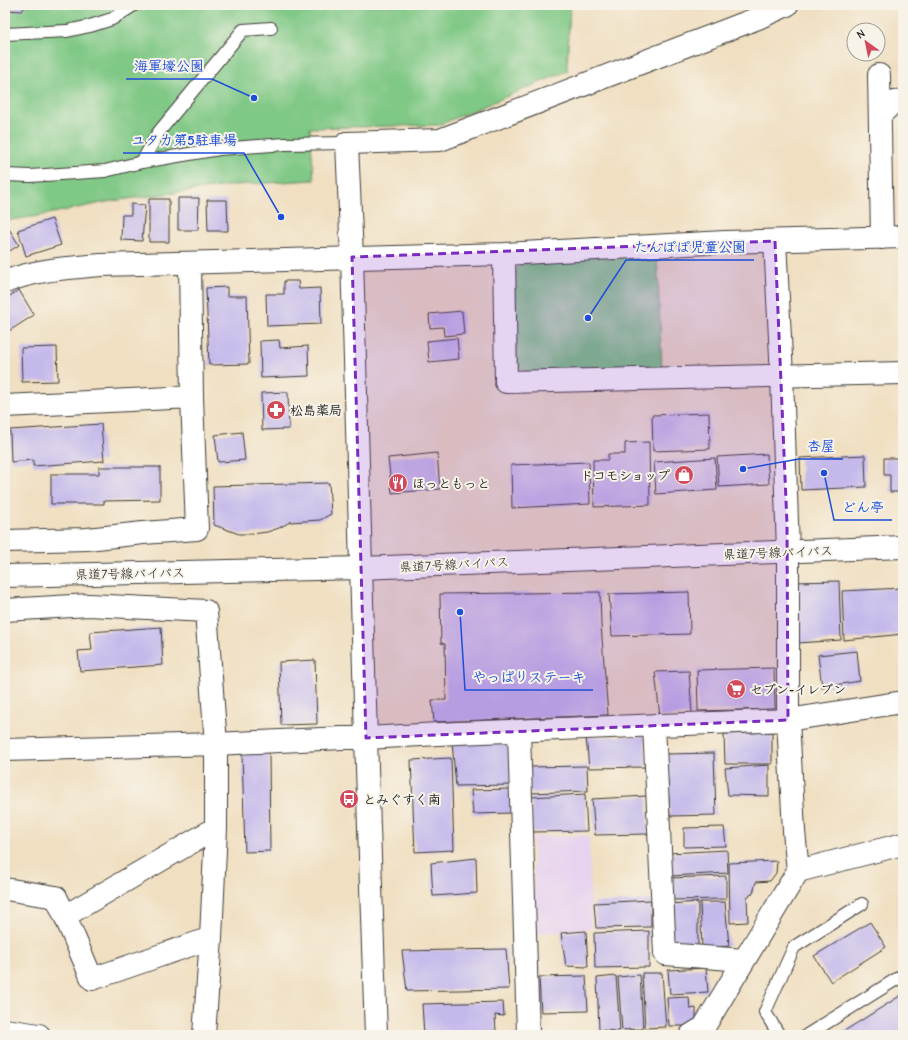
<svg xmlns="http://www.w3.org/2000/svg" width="908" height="1040" font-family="'Comic Neue','Klee One',sans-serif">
	<rect width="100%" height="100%" fill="#f7f3e8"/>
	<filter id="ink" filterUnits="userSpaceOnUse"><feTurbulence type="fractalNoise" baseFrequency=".025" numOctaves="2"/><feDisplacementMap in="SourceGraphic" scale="8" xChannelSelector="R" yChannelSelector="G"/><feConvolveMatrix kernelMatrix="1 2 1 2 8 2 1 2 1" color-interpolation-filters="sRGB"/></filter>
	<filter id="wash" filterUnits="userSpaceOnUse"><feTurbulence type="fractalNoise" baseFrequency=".012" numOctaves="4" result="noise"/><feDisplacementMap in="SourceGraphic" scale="16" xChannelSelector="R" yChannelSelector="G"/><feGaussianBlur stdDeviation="0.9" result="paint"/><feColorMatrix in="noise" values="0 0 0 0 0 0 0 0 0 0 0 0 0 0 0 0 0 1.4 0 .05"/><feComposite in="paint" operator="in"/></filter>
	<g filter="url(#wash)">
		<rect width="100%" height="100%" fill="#f0dfc1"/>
		<path fill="#e7d2ef" d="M589,835L591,929L534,934L533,837Z"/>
		<path fill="#7fc885" stroke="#4e7250" d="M5,5H570L567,71L439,125L310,128L314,180L235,185L112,201L38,216L5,221Z
			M657,253L662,372L529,375L517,365L514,272L524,260Z"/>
		<g id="blocks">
			<path fill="#c5b9eb" d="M5,5H26L22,11L5,10Z
				M178,198H199L198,230H178Z
				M149,199H169V242H149Z
				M207,200H227L228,231H208Z
				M131,204L145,205L142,241L121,240L122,215H131Z
				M52,219L61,245L26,256L18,230Z
				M6,224L19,245L5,254V225Z
				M284,281H298L299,289L320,288L321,324L267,326L266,294H284Z
				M227,287V296H247L249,364L209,365L206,288Z
				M19,290L34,315L9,331L5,325V299Z
				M462,311L464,334L444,336L443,327L430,328L429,314Z
				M457,338L459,359L429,362L427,341Z
				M279,340L280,348L308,346L309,376L261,378L260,341Z
				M57,347L58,381L22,382L21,348Z
				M288,392L289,429L262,430L261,393Z
				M709,413L710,449L653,451L652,415Z
				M101,424L104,461L33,466V460L11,462L10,430Z
				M242,432L245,460L218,462L215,435Z
				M649,442L650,505L594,507L593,460H608V454H625V443Z
				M437,453L440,489L392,493L388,458Z
				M767,454L769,484L719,487L717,457Z
				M865,455L866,487L801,490L800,458Z
				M715,458L717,490L656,494L654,462Z
				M884,458H903V492H890V475H884Z
				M589,462L590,504L512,508L511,465Z
				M99,467H160V500L104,501V504H51V474H99Z
				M329,483L331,514L320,520L290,522L279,528L267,532L252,534H239L214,525L213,486Z
				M839,581L841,640L798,643L794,582Z
				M903,588V634L844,640L842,591Z
				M600,592L601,625L608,715L434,722L432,700H446L445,644L441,643L440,594Z
				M689,592L690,634L612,636L609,594Z
				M161,627L163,665L80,671L78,651L92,650L90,632Z
				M857,651L860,681L822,687L818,655Z
				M315,660L317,724L281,725L279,662Z
				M774,668L775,709L698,711L697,670Z
				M689,671L692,714L660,717L655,672Z
				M772,732V764H725L724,734Z
				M645,736L646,767L589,768L586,737Z
				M511,740V785L456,786L452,743Z
				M269,752L270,851L245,852L242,753Z
				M714,753L716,815L670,816L666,754Z
				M451,758L454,850L415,852L411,760Z
				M769,765V796L728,795L725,768Z
				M587,766L588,791L530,793L529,767Z
				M510,789L512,813L473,814L471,790Z
				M585,794L587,831L533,832L531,797Z
				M647,796L648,834L595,835L592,799Z
				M724,827L726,846L684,847V828Z
				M727,850L728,873L670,876L668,853Z
				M903,857V869H902L900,858Z
				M476,858L477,893L433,896L431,863Z
				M777,861L776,873L770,881L756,882L753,893L747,897L748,922L730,923L729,863Z
				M726,876V899L670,900L669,878Z
				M651,900V927L596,928L594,903Z
				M698,902V949L672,950L669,904Z
				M700,902H725L729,946L702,948Z
				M870,922L886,947L831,982L814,956Z
				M586,931L588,967L566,966L561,933Z
				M649,931V967L595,968L594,933Z
				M506,949L509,989L407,991L402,951Z
				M706,968L708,992L670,994L668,970Z
				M642,973H662L666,1027L645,1028Z
				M640,975L643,1029L622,1030L618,977Z
				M586,976L588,1011L541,1012L539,977Z
				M616,976L620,1031L599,1030L597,978Z
				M903,994V1029L894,1035H838Z
				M689,997L690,1009L696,1008V1019L688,1026H669L667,998Z
				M503,1002L504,1016L495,1015L496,1031L424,1035L422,1004Z"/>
		</g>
	</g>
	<g filter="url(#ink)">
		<use href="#blocks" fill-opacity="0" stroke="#3c3935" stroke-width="1"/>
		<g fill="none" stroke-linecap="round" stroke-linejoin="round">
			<g stroke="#3c3935" stroke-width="14">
				<path id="service" d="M5,34L67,31L90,26L112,19L134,5
					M142,162L158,133L243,30L271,28
					M5,175L30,176L105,171L142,162L219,149L285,144L347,143
					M779,1035L765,1012L794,947L862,904
					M807,1035L903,975"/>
			</g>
			<g stroke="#3c3935" stroke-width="24">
				<path id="minor" d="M879,75L882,238
					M880,115L894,102L903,101
					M347,143L440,140L758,18L787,5
					M504,254L506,382L903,373
					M5,282C36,269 69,268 101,265L504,254L725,242L903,237
					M5,406L192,397L190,263
					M5,541L87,539L143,533L197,529L192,397
					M5,610L89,605L206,611L216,744V828L211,938L204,1035
					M654,725L665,954L744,960
					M519,731L528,1035
					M5,750L216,744L342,738H366L457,733L788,720L903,702
					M798,871L903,844
					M5,889L56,897L65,916L216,828
					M65,916L92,979L211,938
					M5,1030L39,1035
					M691,1035L704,1027L798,871L794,831L788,720V551L782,376L775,241"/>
			</g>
			<g stroke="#3c3935" stroke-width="24">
				<path id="tertiary" d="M347,143L352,257L366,738L376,1035"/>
			</g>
			<g stroke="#3c3935" stroke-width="24">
				<path id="primary" d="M5,576L361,568L903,547"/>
			</g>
			<use href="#service" stroke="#fff" stroke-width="12"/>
			<use href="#minor" stroke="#fff" stroke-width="22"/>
			<use href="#tertiary" stroke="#fff" stroke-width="22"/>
			<use href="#primary" stroke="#fff" stroke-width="22"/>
		</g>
	</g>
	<path fill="#7b2cbf" fill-opacity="0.2" stroke="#7b2cbf" stroke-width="3" stroke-dasharray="8 5" stroke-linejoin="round" d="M775,241L787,524L788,720L366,738L352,257Z"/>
	<defs>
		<g id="pharmacy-disc" transform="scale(1)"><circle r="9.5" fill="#d1495b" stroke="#f7f3e8"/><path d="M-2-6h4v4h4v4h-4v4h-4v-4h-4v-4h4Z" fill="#fff"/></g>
		<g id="shop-disc" transform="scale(1)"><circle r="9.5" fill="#d1495b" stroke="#f7f3e8"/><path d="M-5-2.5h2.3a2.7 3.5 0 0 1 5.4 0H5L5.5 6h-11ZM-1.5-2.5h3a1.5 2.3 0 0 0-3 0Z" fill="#fff"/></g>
		<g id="restaurant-disc" transform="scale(1)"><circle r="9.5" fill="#d1495b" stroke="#f7f3e8"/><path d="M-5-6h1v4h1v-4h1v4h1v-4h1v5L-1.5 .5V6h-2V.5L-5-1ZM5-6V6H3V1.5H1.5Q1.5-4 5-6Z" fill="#fff"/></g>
		<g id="supermarket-disc" transform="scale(1)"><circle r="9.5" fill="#d1495b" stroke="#f7f3e8"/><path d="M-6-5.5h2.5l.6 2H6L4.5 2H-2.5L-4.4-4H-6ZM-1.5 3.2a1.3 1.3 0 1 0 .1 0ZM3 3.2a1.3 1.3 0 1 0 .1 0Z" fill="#fff"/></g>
		<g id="bus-disc" transform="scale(1)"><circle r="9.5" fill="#d1495b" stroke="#f7f3e8"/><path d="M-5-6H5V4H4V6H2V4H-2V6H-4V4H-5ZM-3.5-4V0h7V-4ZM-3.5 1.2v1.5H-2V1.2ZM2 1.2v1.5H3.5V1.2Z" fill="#fff"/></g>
	</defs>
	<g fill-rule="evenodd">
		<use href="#pharmacy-disc" x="276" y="410"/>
		<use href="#shop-disc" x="684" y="475"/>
		<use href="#restaurant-disc" x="398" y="483"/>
		<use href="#supermarket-disc" x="736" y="689"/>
		<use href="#bus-disc" x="349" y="799"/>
	</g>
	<g text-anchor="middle" stroke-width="4" stroke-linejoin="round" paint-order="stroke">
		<g font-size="13" font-weight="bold" fill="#1c1c1c" stroke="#f7f3e8" text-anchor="start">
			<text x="290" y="415">松島薬局</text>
			<text x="670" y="480" text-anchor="end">ドコモショップ</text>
			<text x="412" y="488">ほっともっと</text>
			<text x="750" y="694">セブン-イレブン</text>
			<text x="363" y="804">とみぐすく南</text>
		</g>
		<g font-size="13" fill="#1c1c1c" stroke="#f7f3e8">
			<text transform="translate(778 552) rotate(-2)" y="5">県道7号線バイパス</text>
			<text transform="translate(454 564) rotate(-3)" y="5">県道7号線バイパス</text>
			<text transform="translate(130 573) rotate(-1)" y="5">県道7号線バイパス</text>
		</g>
	</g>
	<path fill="none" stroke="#1d4ed8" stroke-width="1.5" d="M254 98L212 79H126M281 217L244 153H123M588 318L626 260H754M743 469L799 459H843M824 473L834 520H892M460 612L465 690H593"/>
	<g fill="#1d4ed8" stroke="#f7f3e8" stroke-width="1.5">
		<circle cx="254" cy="98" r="4"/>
		<circle cx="281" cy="217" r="4"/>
		<circle cx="588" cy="318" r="4"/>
		<circle cx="743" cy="469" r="4"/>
		<circle cx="824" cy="473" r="4"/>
		<circle cx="460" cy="612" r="4"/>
	</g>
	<g font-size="14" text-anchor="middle" font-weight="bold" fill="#1d4ed8" stroke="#f7f3e8" stroke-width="4" stroke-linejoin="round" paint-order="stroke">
		<text x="169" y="71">海軍壕公園</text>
		<text x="184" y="145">ユタカ第5駐車場</text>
		<text x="690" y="252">たんぽぽ児童公園</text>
		<text x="821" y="451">杏屋</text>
		<text x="863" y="512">どん亭</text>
		<text x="529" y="682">やっぱりステーキ</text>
	</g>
	<rect width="908" height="1040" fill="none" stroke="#f7f3e8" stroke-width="20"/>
	<g transform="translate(866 42) rotate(327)"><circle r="19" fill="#f7f3e8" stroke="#9f9d96"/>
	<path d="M0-3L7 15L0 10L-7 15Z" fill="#d1495b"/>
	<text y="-6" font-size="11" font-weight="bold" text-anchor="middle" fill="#1c1c1c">N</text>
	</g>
</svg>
